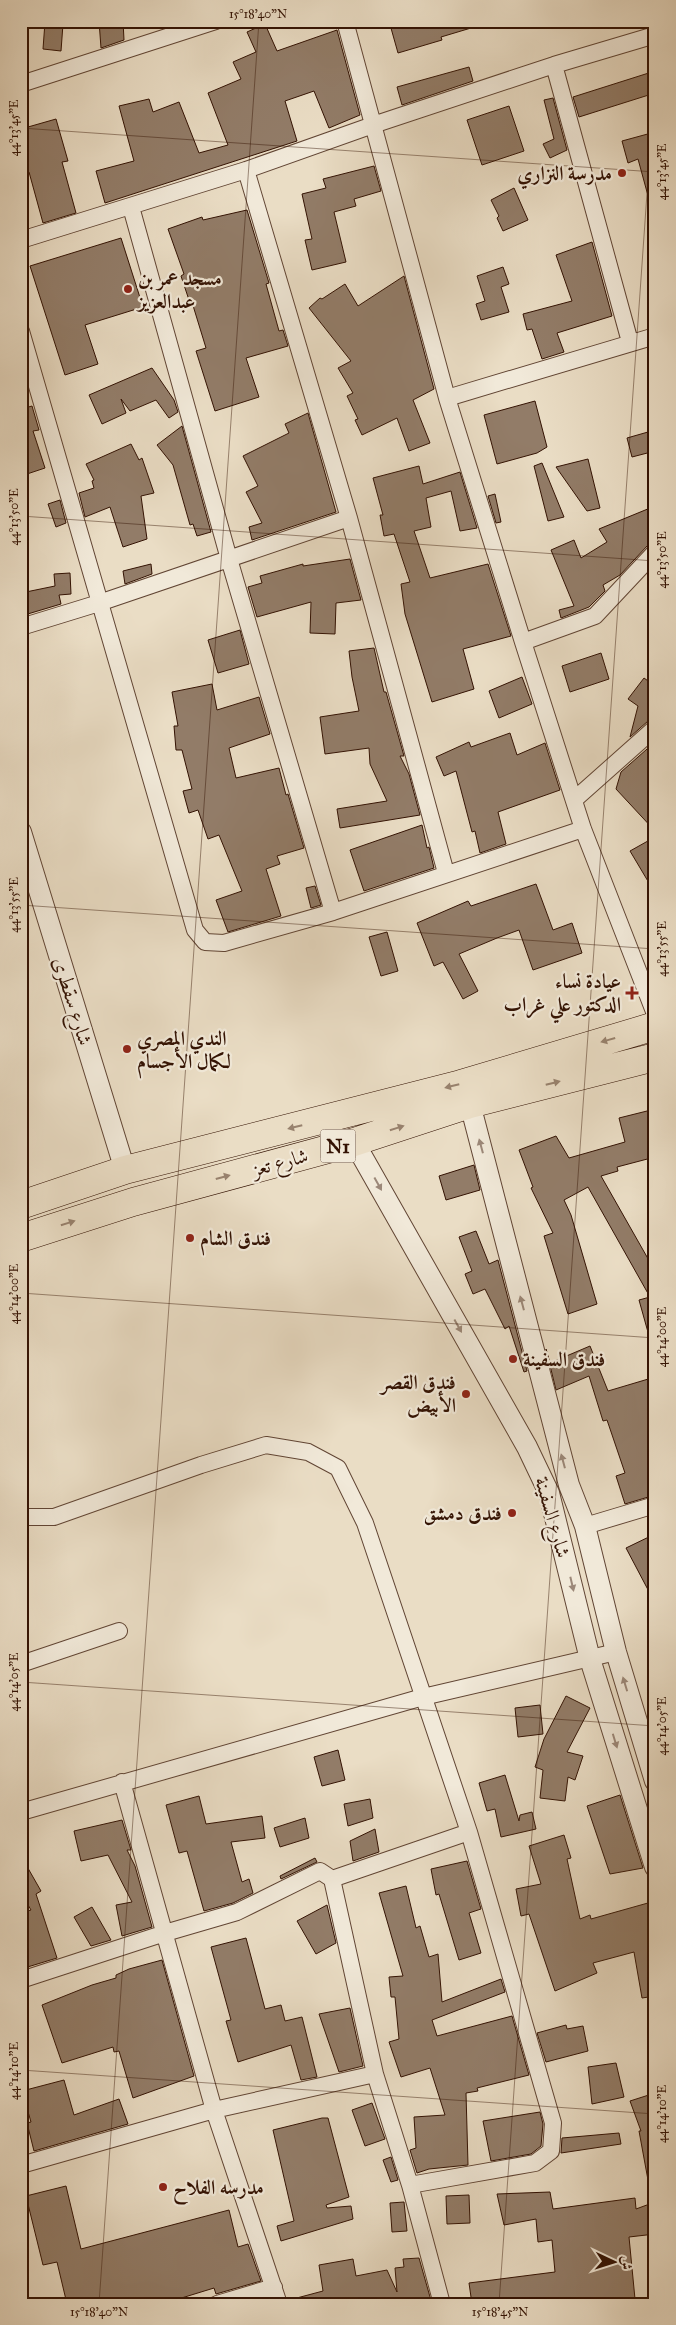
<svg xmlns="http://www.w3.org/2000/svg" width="676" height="2325" font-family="'IM FELL Great Primer',Amiri,serif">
	<rect width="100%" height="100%" fill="#eaddc5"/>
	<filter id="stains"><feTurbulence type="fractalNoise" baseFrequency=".004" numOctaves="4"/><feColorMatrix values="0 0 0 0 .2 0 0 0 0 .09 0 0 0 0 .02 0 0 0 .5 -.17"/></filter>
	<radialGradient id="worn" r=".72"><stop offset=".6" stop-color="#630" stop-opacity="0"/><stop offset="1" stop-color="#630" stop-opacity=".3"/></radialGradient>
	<path fill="#927c68" stroke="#331203" d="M99,21H123L124,40L101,48Z
		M389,21H480L481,25L441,37L442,40L398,53Z
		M45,22L63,24L61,51L43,49Z
		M265,24L277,51L337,30L360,115L329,128L314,91L285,101L297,141L105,203L96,171L134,161L119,106L149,99L153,112L179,102L199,153L228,145L208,93L241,79L233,62L256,52L247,32Z
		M469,67L473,81L402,105L397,87Z
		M655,71V93L579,117L573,97Z
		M553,98L567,150L550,158L543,144L554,139L544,100Z
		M509,106L524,151L482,165L467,120Z
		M56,119L68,161L62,162L76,213L43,223L29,172L21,175V129Z
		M655,132V202L650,203L638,159L628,163L622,141Z
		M374,166L381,191L354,199L356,206L334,212L346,262L312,270L305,240L312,239L302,194L326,188L323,179Z
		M514,188L528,220L503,231L497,218L499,216L491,200Z
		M247,210L269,283L266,284L279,331L283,330L288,346L246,358L259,397L215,411L196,351L206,348L191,299L189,300L181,276L184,274L168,229L202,217L203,220Z
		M121,238L143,307L85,325L98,364L65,375L30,266Z
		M592,242L612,316L557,333L564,352L542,359L532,329L527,330L523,314L572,301L556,255Z
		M503,267L509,284L501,287L509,312L481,320L476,304L485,301L477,276Z
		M404,276L434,389L413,400L430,443L409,451L397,418L362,435L355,420L358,419L347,396L353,393L338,368L351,361L309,308L320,298L322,299L345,284L358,306Z
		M152,368L174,400L178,412L169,418L156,400L130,411L121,399L126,413L102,424L89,395Z
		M535,401L547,447L537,453L497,464L484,415Z
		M21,405H24L25,408L32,406L39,430L33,431L45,468L21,476Z
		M308,413L336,512L252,540L249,527L262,523L246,492L258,486L243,456L289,433L285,424Z
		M182,426L211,532L197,536L193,524L190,525L173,465L157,445Z
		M655,430V451L632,457L627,438Z
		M131,444L139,460L142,458L154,493L141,496L147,539L123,547L110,507L85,517L79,493L94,488L92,481L94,480L86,464Z
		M588,459L600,508L587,511L556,467Z
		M542,463L564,517L548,521L534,466Z
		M419,466L423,484L460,472L477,528L460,531L451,491L426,498L431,527L414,531L430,578L488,564L511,636L463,649L474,689L432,702L405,614L401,584L410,582L394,534L384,536L380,515H383L373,478Z
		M495,494L501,522L496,523L488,496Z
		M60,500L66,523L56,527L48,504Z
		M655,506V542L648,545L620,575L603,585L605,591L589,607L561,618L559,610L574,606L551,550L574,540L581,558L607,542L599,529Z
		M350,559L361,600L336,603L335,634L310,633L311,602L257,617L248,587L262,583L260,576L303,564V566Z
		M151,564L152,574L125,584L123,571Z
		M70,573L71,594L59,595L61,604L21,616V593L55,586L54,574Z
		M240,630L249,664L218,673L208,640Z
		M374,648L384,692H386L404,756H400L409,774L420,815L340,828L337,809L387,801L370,764L369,748L325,754L320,717L359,711L352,677L349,651Z
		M601,653L609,679L570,692L562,666Z
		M522,677L532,704L499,718L489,691Z
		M644,678L655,686V718L648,721L630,737L638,706L628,699Z
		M212,684L217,710L259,697L270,734L229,748L236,778L279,768L286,795L288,794L304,848L277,856L280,864L266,869L281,916L228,932L216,900L242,891L219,835L208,839L198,810L189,813L183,791L192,789L182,750H176L174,726H178L172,692Z
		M510,733L517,755L545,743L560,790L498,812L506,844L480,853L475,831L472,832L456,771L444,776L436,757L469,742L471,747Z
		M655,742V831L616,789L621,772Z
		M422,825L427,848L429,847L434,868L364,891L350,850Z
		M655,837V893L630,851Z
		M536,884L553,930L572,923L582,953L533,970L519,930L497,938L459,954L478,991L463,999L443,962L434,966L417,923L468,901L471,906Z
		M315,886L321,905L311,908L306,888Z
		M387,932L398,971L381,976L369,937Z
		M655,1109V1157L617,1167L618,1171L601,1176L655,1271V1342L651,1343L639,1300L650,1297L588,1187L564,1200L571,1215L597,1304L568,1314L544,1236L553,1233L531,1188L533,1187L519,1150L556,1136L569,1158L625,1142L619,1118Z
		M474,1165L480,1190L446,1200L439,1176Z
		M476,1231L489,1264L498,1260L527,1371L524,1372L509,1326L505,1329L485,1289L473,1294L465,1274L472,1271L459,1237Z
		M590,1346L608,1391L655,1377V1495L625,1504L616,1476L625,1473L607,1420L603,1421L589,1376L556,1390L546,1349L550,1363Z
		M655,1534V1603L626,1548Z
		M566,1696L590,1708L567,1752L583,1756L575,1780L568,1777L565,1801L540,1798L543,1770L535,1767L544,1739Z
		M540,1705L543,1734L518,1737L515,1708Z
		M338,1750L345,1780L322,1786L314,1757Z
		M505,1775L519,1821L520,1815L532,1812L536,1829L501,1837L495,1809L487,1811L479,1783Z
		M620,1795L643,1868L610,1874L587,1806Z
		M199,1796L206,1824L262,1816L265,1838L231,1842L242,1882L249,1879L253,1893L233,1903L204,1911L187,1851L179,1853L166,1805Z
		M370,1799L373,1818L348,1826L344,1804Z
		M305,1818L309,1838L280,1847L274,1828Z
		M122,1820L131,1850H127L135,1866L152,1927L122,1936L116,1905L132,1902L108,1855L81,1861L74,1831Z
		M375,1829L379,1852L353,1861L350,1841Z
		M564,1835L571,1858L567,1859L580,1919L590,1915L591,1919L655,1901V1996L642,1998L634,1952L593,1963L597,1973L555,1991L529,1914L521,1916L516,1889L541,1884L529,1846Z
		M21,1856L41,1891L36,1894L57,1958L21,1969V1913L31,1910L21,1893Z
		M315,1858L317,1862L281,1879L280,1876Z
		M467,1861L481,1909L469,1913L481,1953L459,1960L439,1894L436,1895L431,1869Z
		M406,1886L416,1928L420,1926L429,1957L438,1954L442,2002L501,1979L505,1992L432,2020L437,2036L512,2016L529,2075L477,2088L478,2091L466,2093L468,2165L429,2169L417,2173L410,2150L416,2148L414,2117L445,2115L430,2068L401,2077L389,2042L399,2039L395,1997H391L389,1977L403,1976L379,1893Z
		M327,1905L336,1943L316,1954L297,1921Z
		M92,1907L111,1940L91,1946L74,1917Z
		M246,1938L265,2009L281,2005L285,2021L302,2017L317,2077L301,2080L291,2045L238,2062L226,2021L231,2020L211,1947Z
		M162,1960L194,2076L133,2098L119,2051L114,2052L113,2047L62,2063L42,2005L92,1985L116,1978V1975L129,1969Z
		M350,2008L363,2066L339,2072L319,2014Z
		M566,2025L567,2029L583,2026L588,2051L546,2062L537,2033Z
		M616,2063L624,2097L592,2104L588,2067Z
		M64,2080L74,2115L119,2099L128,2124L34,2151L27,2123L31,2122L22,2091Z
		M655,2093V2179L648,2180L639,2131H641L630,2101Z
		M372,2103L385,2139L365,2146L352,2110Z
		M540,2112L543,2124L541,2146L531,2154L491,2161L483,2121Z
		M322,2118H328L349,2197L326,2205L327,2208L351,2206L353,2219L281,2241L277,2226L294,2221L273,2130Z
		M619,2133L621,2144L561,2153L562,2138Z
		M391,2157L398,2180L391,2182L383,2160Z
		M66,2186L81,2249L229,2210L238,2247L248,2244L261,2281L216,2294L214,2288L162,2304H67L57,2262L43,2265L26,2196Z
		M550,2192L553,2209L635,2198L636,2209L655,2202V2234L629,2237L635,2299L586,2304H472L469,2283L555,2272L552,2240L538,2242L536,2219L504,2225L497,2194Z
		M469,2195L470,2223L447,2224L446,2196Z
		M404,2202L407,2231L392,2232L390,2203Z
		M419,2258L432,2304H294L293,2299L323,2291L319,2265L353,2259L356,2276L387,2270L397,2292L395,2268L404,2267L403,2259Z"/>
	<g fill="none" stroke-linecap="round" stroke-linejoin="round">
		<g stroke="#614534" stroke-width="18">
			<path id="minor" d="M345,21L447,398L523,642L583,829L655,1014
				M554,65L630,342
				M21,84L216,21
				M246,170L349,518L446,873
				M131,207L229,559L333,912
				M21,240L246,170L373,125L554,65L655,35
				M21,331L195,930L205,942L224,943L333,912L583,829
				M447,398L655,336
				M21,627L99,603L349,518
				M523,642L595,616L655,552
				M574,800L655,728
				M21,1517H54L201,1465L266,1445L308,1452L338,1468L365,1523L469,1832L332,1879L375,2074
				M585,1526L655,1505
				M21,1664L119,1631
				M122,1782L214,2110L279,2304
				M21,1812L423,1697L616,1652
				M21,1980L165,1933L237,1912L320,1871L332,1879
				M21,2165L214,2110L375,2074L410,2185
				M217,2304L274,2287
				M442,2304L410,2185L535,2163L551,2151L553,2123L469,1832"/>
		</g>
		<g stroke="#614534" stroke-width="22">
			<path id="tertiary" d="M21,832L125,1170
				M470,1104L569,1485L585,1526L616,1652L655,1781
				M354,1142L527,1447L549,1493L590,1659L655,1867"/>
		</g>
		<g stroke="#331203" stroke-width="29">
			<path id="trunk" d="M21,1205L125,1170L461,1084L655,1026
				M21,1238L133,1202L354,1142L470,1104L655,1057"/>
		</g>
		<use href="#minor" stroke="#f1e9d9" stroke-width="16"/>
		<use href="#tertiary" stroke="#f1e9d9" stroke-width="20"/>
		<use href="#trunk" stroke="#eaddc5" stroke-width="28"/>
	</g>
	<defs><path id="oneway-solid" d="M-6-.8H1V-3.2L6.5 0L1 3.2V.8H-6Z" transform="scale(1.25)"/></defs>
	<g fill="#98826e">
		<use href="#oneway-solid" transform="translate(608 1040) rotate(164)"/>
		<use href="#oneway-solid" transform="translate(553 1083) rotate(-14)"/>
		<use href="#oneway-solid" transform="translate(452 1086) rotate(166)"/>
		<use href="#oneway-solid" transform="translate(295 1127) rotate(166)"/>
		<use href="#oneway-solid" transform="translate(397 1128) rotate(-18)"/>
		<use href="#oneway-solid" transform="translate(223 1177) rotate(-15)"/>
		<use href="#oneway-solid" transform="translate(68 1223) rotate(-18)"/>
	</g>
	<g fill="#9c8879">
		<use href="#oneway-solid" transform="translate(481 1146) rotate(-105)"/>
		<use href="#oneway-solid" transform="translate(378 1184) rotate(61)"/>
		<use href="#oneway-solid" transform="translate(522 1303) rotate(-105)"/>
		<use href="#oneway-solid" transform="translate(458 1326) rotate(61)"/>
		<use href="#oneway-solid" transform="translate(563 1461) rotate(-105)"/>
		<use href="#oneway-solid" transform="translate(572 1584) rotate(77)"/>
		<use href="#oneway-solid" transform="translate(625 1684) rotate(-107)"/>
		<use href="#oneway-solid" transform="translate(615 1741) rotate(73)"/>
	</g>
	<path fill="none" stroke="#331203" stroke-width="1" stroke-opacity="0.45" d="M21,128L655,172M21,516L655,561M21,905L655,949M21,1293L655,1338M21,1682L655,1726M21,2070L655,2114M99,2304L259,21M499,2304L655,79"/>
	<g fill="#8f2418" stroke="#f1e9d9" stroke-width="2">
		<circle cx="622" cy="173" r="5"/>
		<circle cx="128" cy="289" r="5"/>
		<path d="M629.5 985.5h5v5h5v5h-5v5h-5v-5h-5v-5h5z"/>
		<circle cx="127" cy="1049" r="5"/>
		<circle cx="190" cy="1238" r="5"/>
		<circle cx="513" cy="1359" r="5"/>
		<circle cx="466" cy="1394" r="5"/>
		<circle cx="512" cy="1513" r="5"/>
		<circle cx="163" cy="2187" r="5"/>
	</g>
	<g text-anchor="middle" stroke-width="4.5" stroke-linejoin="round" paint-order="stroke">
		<rect fill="#f1e9d9" stroke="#6c5243" stroke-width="1" x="320.5" y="1129.5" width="35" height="33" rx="4"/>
		<g font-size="19" font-weight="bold" fill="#331203">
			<text x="338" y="1153">N1</text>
		</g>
		<g font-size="20" font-weight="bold" fill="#331203" stroke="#f1e9d9" text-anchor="start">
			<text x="612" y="180" text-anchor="end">مدرسة النزاري</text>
			<text x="138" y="285">مسجد عمر بن<tspan x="138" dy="23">عبدالعزيز</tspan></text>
			<text x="621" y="988" text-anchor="end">عيادة نساء<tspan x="621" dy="23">الدكتور علي غراب</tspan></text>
			<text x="137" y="1045">الندي المصري<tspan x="137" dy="23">لكمال الأجسام</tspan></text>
			<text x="200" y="1245">فندق الشام</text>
			<text x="523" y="1366">فندق السفينة</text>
			<text x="456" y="1389" text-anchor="end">فندق القصر<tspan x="456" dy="23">الأبيض</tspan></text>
			<text x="502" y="1520" text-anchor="end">فندق دمشق</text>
			<text x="173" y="2194">مدرسه الفلاح</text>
		</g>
		<g font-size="20" fill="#331203" stroke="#f1e9d9">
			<text transform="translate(73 1001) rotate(73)" y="7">شارع سقطرى</text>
			<text transform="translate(280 1162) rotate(-15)" y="7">شارع تعز</text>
			<text transform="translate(553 1517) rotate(74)" y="7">شارع السفينة</text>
		</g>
	</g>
	<rect width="676" height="2325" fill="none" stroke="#eaddc5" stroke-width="55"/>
	<g transform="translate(614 2262) rotate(94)" stroke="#f1e9d9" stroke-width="4" paint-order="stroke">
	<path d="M0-4L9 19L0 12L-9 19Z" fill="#331203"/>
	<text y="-8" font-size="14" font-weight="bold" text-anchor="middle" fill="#331203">ش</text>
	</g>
	<rect x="28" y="28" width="620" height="2270" fill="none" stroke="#331203" stroke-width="2"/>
	<g font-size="12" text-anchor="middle" fill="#331203">
		<text x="258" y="18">15°18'40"N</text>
		<text transform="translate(14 128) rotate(-90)" y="4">44°13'45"E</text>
		<text transform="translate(662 172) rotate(-90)" y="4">44°13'45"E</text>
		<text transform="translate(14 517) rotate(-90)" y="4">44°13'50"E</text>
		<text transform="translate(662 560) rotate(-90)" y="4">44°13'50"E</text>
		<text transform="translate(14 905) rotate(-90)" y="4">44°13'55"E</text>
		<text transform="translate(662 949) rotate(-90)" y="4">44°13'55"E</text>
		<text transform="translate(14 1294) rotate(-90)" y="4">44°14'00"E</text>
		<text transform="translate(662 1337) rotate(-90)" y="4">44°14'00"E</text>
		<text transform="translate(14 1682) rotate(-90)" y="4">44°14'05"E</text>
		<text transform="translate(662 1726) rotate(-90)" y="4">44°14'05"E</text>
		<text transform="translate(14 2071) rotate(-90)" y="4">44°14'10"E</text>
		<text transform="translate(662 2114) rotate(-90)" y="4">44°14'10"E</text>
		<text x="99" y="2316">15°18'40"N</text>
		<text x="500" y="2316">15°18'45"N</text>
	</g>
	<rect width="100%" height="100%" filter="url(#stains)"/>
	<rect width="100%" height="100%" fill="url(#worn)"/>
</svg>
